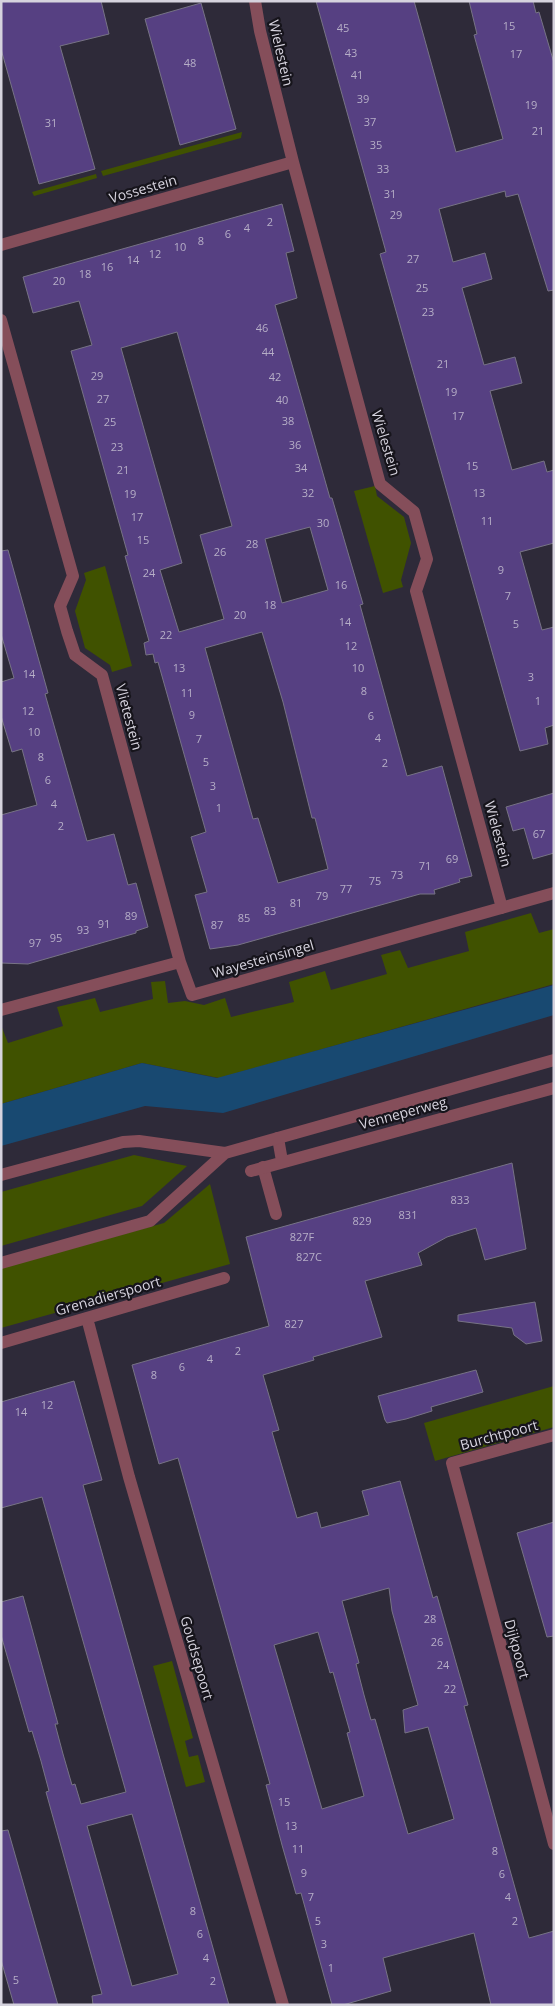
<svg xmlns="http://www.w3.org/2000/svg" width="555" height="2006" font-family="'Open Sans',sans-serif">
	<rect width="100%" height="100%" fill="#2e2a39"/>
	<path fill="#405200" d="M242,132L241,138L103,176L101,171Z
		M96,174L97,178L34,196L32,192Z
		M375,486L377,496L404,517L411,543L401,580L403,587L383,593L354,491Z
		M105,566L132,666L112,672L110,665L85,648L75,611L86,580L84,573Z
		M531,913L539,933L554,929V984L219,1078L142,1063L1,1104V1025L8,1043L63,1026L57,1007L95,998L100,1012L153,999L151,982L165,981L168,1003L185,1001L204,1005L225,998L231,1017L294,1002L289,982L325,971L331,990L387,974L381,955L400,950L408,968L469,951L465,932Z
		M134,1155L187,1166L142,1206L1,1246V1192Z
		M210,1184L230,1264L1,1328V1268L164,1223Z
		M554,1386V1427L435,1461L424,1423Z
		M172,1661L193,1738L185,1741L189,1757L198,1755L205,1782L186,1787L153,1666Z"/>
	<path fill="#184971" d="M554,985V1015L223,1113L145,1106L1,1146V1104L142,1063L217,1078Z"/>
	<path fill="#564082" stroke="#777385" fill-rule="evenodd" d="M1,1H101L109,34L60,46L95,169L39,184L1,49Z
		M316,1H414L456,152L503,139L474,35L477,34L469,1H533L536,13L539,12L554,63V290L548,291L518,194L506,197L505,191L439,209L453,262L485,253L492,279L462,288L484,365L515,357L522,383L490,391L512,470L544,461L547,472L554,470V543L520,552L542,630L554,627V725L545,728L548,744L520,751L380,254L386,252Z
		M201,3L236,129L180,145L145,19Z
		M282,204L294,251L286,253L297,298L275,305L330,498H332L363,604L360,605L407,776L442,766L472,876L459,879L460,882L434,890L435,894H420L238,945L210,949L195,895L207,892L191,837L206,832L158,662L155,663L153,654L146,655L144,643L149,641L125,556L128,555L71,351L92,345L79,301L33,313L23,277ZM177,332L232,526L200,535L224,619L179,632L160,570L182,563L121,348ZM310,527L328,590L282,603L265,539ZM262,632L283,702L312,818H315L328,869L278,883L258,818L253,819L205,648Z
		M8,550L48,693L45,694L87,841L114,834L128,885L136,883L148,927L136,931V933L28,964L1,963V815L37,805L22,749L12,752L1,716V682L14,678L1,634V551Z
		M554,793V853L533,859L524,828L513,831L506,807Z
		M512,1163L526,1249L485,1260L476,1228L447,1237L418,1253L422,1265L365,1281L382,1337L313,1357L314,1360L263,1375L279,1430L272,1432L297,1518L317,1512L321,1528L369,1515L362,1491L400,1481L433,1598L437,1596L451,1645L468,1705L464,1706L529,1938L554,1931V2005H491L474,1933L383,1958L391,1991L343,2005H332L301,1893L296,1894L282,1845L266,1785L270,1784L178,1458L159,1464L132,1365L269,1326L246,1237ZM389,1588L392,1611L418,1705L403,1710L405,1733L428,1727L454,1819L408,1834L375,1719L371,1720L364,1695L356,1664L359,1663L342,1601ZM318,1632L330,1673L333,1672L350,1732L347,1733L364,1796L322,1809L274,1645Z
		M535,1302L542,1341L526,1344L514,1335L512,1328L458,1321V1315Z
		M476,1370L483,1392L431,1407L432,1411L406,1419L387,1423L385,1420L378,1396Z
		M74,1381L102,1480L83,1485L229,2005H93L92,1996L102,1994L46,1792L49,1791L41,1761L32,1731L29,1732L1,1635V1602L23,1596L58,1724H55L63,1754L72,1785L75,1784L81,1804L126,1792L42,1497L1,1508V1402ZM132,1814L178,1974L132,1986L87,1826Z
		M554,1522V1636L547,1637L517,1533Z
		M8,1830L58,2005H14L1,1960V1831Z"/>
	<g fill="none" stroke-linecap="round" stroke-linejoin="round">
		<path stroke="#854e5a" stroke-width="12" d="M263,1167L276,1214"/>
		<path stroke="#854e5a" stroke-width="12" d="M255,1L260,31L293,162L380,484L414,512L427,559L416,591L502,908
			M1,245L293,162
			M1,320L73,576L60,606L67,631L75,655L102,675L180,962
			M1,1010L180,962L192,995L554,893
			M278,1138L282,1161
			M251,1171L554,1088
			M87,1318L129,1477L283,2005
			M1,1343L224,1278
			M554,1435L452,1463L554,1844"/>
		<path stroke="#854e5a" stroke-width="12" d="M1,1175L123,1142L139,1141L225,1153L554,1060
			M1,1263L150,1221L225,1153"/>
	</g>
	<g text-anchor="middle" stroke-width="4.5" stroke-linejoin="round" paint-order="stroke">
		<g font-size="11" fill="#b6aec7">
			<text x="509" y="30">15</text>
			<text x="343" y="32">45</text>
			<text x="351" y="57">43</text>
			<text x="516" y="58">17</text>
			<text x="190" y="67">48</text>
			<text x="357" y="79">41</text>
			<text x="363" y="103">39</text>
			<text x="531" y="109">19</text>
			<text x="370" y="126">37</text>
			<text x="51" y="127">31</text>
			<text x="538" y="135">21</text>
			<text x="376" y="149">35</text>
			<text x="383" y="173">33</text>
			<text x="390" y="198">31</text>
			<text x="396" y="219">29</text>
			<text x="270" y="226">2</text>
			<text x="247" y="232">4</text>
			<text x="228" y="238">6</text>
			<text x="201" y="245">8</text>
			<text x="180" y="251">10</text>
			<text x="155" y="258">12</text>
			<text x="413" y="263">27</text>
			<text x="133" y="264">14</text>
			<text x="107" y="271">16</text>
			<text x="85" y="278">18</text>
			<text x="59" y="285">20</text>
			<text x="422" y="292">25</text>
			<text x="428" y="316">23</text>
			<text x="262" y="332">46</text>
			<text x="268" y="356">44</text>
			<text x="443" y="368">21</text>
			<text x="97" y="380">29</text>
			<text x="275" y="381">42</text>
			<text x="451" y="396">19</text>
			<text x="103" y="403">27</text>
			<text x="282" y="404">40</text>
			<text x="458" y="420">17</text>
			<text x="288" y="425">38</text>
			<text x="110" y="426">25</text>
			<text x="295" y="449">36</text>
			<text x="117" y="451">23</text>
			<text x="472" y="470">15</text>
			<text x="301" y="472">34</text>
			<text x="123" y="474">21</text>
			<text x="308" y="497">32</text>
			<text x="479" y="497">13</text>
			<text x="130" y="498">19</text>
			<text x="137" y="521">17</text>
			<text x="487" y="525">11</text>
			<text x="323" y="527">30</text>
			<text x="143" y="544">15</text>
			<text x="252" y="548">28</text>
			<text x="220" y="556">26</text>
			<text x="501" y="574">9</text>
			<text x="149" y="577">24</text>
			<text x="341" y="589">16</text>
			<text x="508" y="600">7</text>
			<text x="270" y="609">18</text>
			<text x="240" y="619">20</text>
			<text x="345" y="626">14</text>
			<text x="516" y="628">5</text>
			<text x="166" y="639">22</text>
			<text x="351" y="650">12</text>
			<text x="179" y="672">13</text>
			<text x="358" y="672">10</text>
			<text x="29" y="678">14</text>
			<text x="531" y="681">3</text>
			<text x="364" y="695">8</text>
			<text x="187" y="697">11</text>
			<text x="538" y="705">1</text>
			<text x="28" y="715">12</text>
			<text x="192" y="719">9</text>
			<text x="371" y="720">6</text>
			<text x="34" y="736">10</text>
			<text x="378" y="742">4</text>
			<text x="199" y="743">7</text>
			<text x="41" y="761">8</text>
			<text x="206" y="766">5</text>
			<text x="385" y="767">2</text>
			<text x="48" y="784">6</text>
			<text x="213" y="790">3</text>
			<text x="54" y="808">4</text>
			<text x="219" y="812">1</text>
			<text x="61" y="830">2</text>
			<text x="539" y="838">67</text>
			<text x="452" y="863">69</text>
			<text x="425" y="870">71</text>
			<text x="397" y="879">73</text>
			<text x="375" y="885">75</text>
			<text x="346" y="893">77</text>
			<text x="322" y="900">79</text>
			<text x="296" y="907">81</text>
			<text x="270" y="915">83</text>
			<text x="131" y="920">89</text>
			<text x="244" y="922">85</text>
			<text x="104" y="928">91</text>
			<text x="217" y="929">87</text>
			<text x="83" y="934">93</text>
			<text x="56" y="942">95</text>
			<text x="35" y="947">97</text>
			<text x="460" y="1204">833</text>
			<text x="408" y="1219">831</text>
			<text x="362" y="1225">829</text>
			<text x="302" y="1241">827F</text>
			<text x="309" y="1261">827C</text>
			<text x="294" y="1328">827</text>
			<text x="238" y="1355">2</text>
			<text x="210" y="1363">4</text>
			<text x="182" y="1371">6</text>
			<text x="154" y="1379">8</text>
			<text x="47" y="1409">12</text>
			<text x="21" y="1416">14</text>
			<text x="430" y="1623">28</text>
			<text x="437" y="1646">26</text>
			<text x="443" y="1669">24</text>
			<text x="450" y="1693">22</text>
			<text x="284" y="1806">15</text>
			<text x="291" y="1830">13</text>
			<text x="298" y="1853">11</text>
			<text x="495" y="1855">8</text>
			<text x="304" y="1877">9</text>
			<text x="502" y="1878">6</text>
			<text x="311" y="1901">7</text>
			<text x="508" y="1901">4</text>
			<text x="193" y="1915">8</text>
			<text x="318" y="1925">5</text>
			<text x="515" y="1925">2</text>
			<text x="200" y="1938">6</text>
			<text x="324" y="1948">3</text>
			<text x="206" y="1962">4</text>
			<text x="331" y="1972">1</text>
			<text x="16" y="1984">5</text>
			<text x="213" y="1985">2</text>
		</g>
		<g font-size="14" fill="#d6d3de" stroke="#16141b">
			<text transform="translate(281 53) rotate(77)" y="5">Wielestein</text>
			<text transform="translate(143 189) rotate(-16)" y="5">Vossestein</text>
			<text transform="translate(386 443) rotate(73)" y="5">Wielestein</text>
			<text transform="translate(129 717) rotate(75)" y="5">Vlietestein</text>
			<text transform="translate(498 834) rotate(75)" y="5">Wielestein</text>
			<text transform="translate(263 959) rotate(-16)" y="5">Wayesteinsingel</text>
			<text transform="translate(403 1113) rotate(-15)" y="5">Venneperweg</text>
			<text transform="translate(108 1296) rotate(-16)" y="5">Grenadierspoort</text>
			<text transform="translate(499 1435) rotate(-15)" y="5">Burchtpoort</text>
			<text transform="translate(517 1649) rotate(75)" y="5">Dijkpoort</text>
			<text transform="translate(197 1658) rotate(74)" y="5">Goudsepoort</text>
		</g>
	</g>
	<rect width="555" height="2006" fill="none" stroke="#d6d3de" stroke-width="5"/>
</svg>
